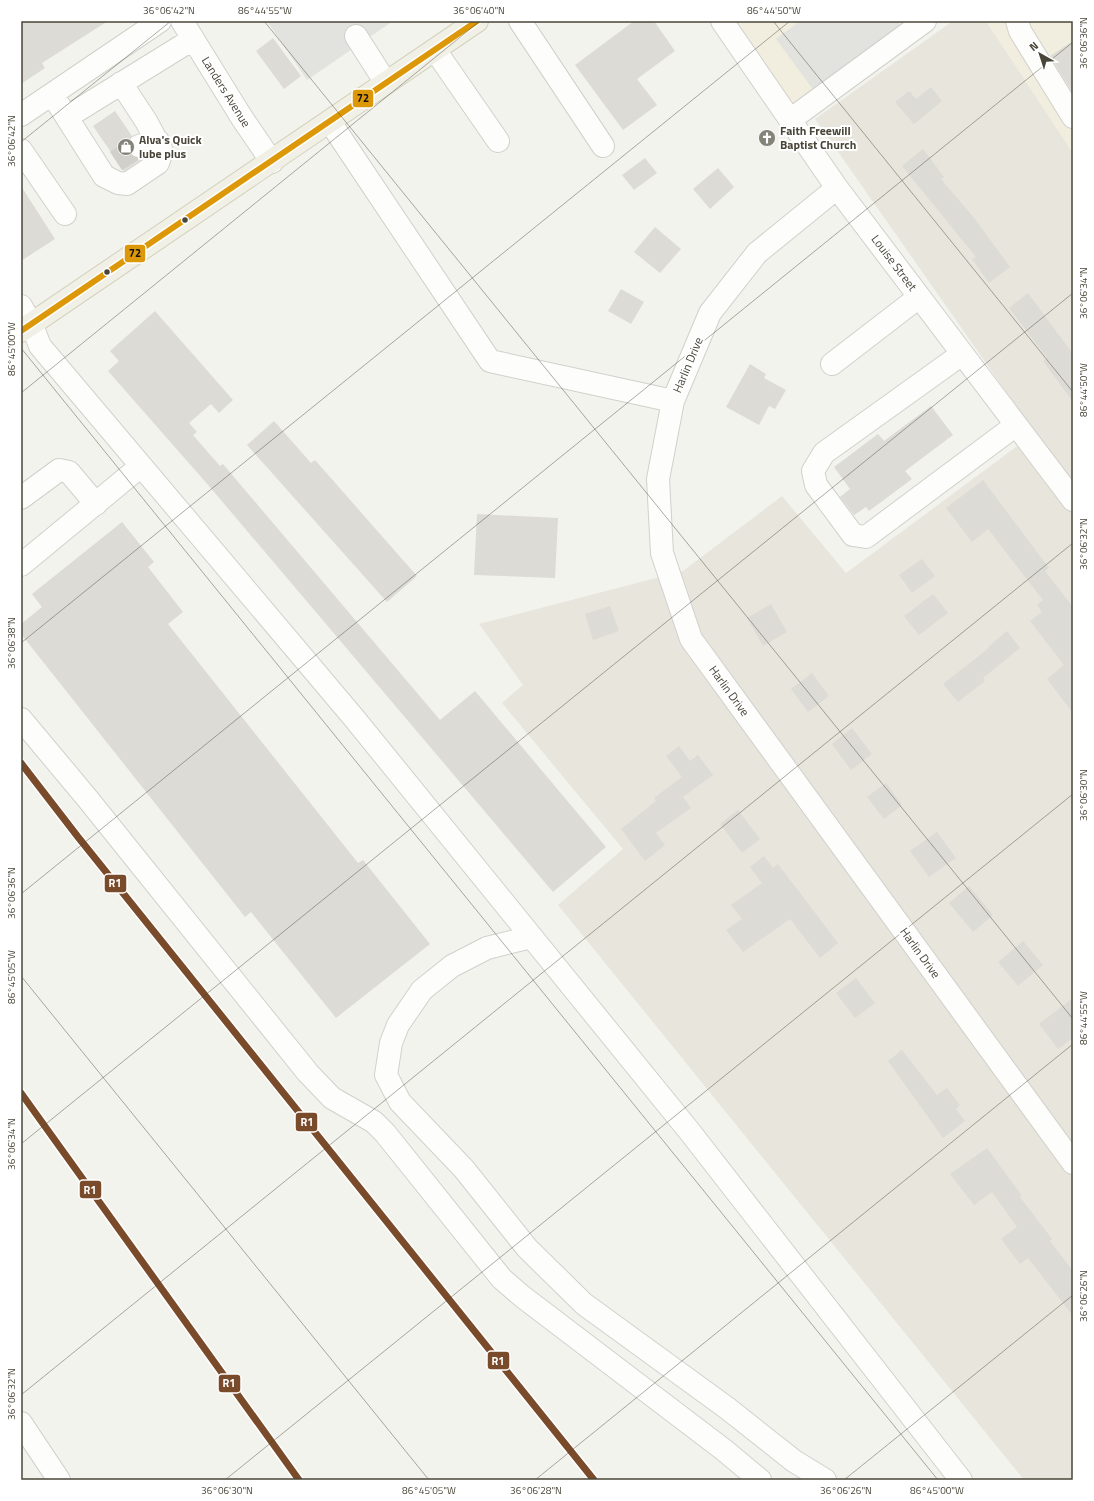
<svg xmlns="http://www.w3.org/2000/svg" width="1094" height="1501" font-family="'Titillium Web',sans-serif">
	<rect width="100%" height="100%" fill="#f3f3ee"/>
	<path fill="#e7e5dc" d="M953,21H986L1073,153V1480H1024L558,905L623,849L502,703L523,685L479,624L683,571L782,496L846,573L1035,433L815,119Z"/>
	<path fill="#f1eddf" d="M722,21H925L790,120Z
		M986,21H1073V153Z"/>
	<path fill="#e2e2de" d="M267,21H393L307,80Z
		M800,21H898L902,27L815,92L776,39Z"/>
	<path fill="#dcdbd6" d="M21,21H108L42,63L45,68L21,84Z
		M634,21H654L675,51L637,79L657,105L623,130L575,65Z
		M273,38L301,76L284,89L256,51Z
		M1073,41V93L1050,56Z
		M931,87L942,101L914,124L895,102L909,91L916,99Z
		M115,111L132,136L127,143V149L130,154L136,158H143L124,171L93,126Z
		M923,149L944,177L941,179L975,219L1010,267L989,283L972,259L976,257L902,166Z
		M645,158L657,173L634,190L622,175Z
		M718,168L734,187L710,209L693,189Z
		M21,186L55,239L21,261Z
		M655,227L681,249L660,273L634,252Z
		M621,289L644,302L631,324L608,311Z
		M1028,293L1073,354V402L1043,361L1047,358L1009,308Z
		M155,311L233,400L219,413L211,404L189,423L197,432L193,435L220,466L223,464L440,720L475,691L606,847L553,892L209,486L108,371L119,361L110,351Z
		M750,364L766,374L764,378L786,390L775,409L769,406L759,425L726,407Z
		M931,406L953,435L905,471L912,479L869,511L866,507L854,515L840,497L850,489L834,467L878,434L884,441Z
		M274,421L311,463L315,460L417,576L387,602L247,445Z
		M983,480L1049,568L1045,571L1073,607V713L1047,679L1064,665L1030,621L1042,612L1037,605L1043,600L988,529L972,542L946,508Z
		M477,514L558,518L555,578L474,575Z
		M122,522L154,562L148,567L183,612L168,624L358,863L363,860L430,944L336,1018L251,912L245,917L21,634V624L42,607L32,594Z
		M922,559L935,576L912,593L899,575Z
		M933,594L948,613L919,635L904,616Z
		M771,604L787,632L763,646L747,618Z
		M610,606L619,631L593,640L585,614Z
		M1007,631L1020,648L983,678L985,681L958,702L943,684L989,648L988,647Z
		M812,673L829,696L808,712L791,689Z
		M852,728L872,754L851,770L832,744Z
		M679,746L690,761L698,755L713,775L683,797L691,808L656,833L665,845L645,861L621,829L656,801L654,798L682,777L666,756Z
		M886,783L902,805L884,819L867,797Z
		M738,810L760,839L742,853L720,824Z
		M937,832L956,858L929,877L910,851Z
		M764,856L773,868L778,864L838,943L820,958L790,919L743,952L726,930L742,919L731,905L762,883L750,867Z
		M969,886L993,915L973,932L949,903Z
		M1023,941L1043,965L1018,986L998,962Z
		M856,978L875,1003L855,1018L836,993Z
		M1073,998V1038L1058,1049L1039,1024Z
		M902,1050L937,1095L947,1088L960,1105L956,1109L965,1121L943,1138L888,1061Z
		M987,1148L1022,1196L1020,1197L1052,1239L1050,1241L1073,1271V1316L1028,1258L1020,1264L1001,1239L1017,1227L992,1192L974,1205L950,1174Z"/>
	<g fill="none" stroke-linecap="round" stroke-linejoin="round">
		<path stroke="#d1d0ca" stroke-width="22" stroke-dasharray="22 11" stroke-linecap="butt" d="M116,161L139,146"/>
		<g stroke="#d1d0cb" stroke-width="24">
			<path id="minor" d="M182,21L242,118L272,162
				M520,21L603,146
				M722,21L837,188L1073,500
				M1017,21L1020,31L1073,117
				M356,36L386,83
				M435,50L498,141
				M52,94L104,176L118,183L127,184L158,163L162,151L146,121L121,83
				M21,115L160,21
				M67,117L193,39
				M790,120L925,21
				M330,122L490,361L673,401
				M139,146L158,141
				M21,150L65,214
				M837,188L757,253L710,313L673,401L658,479L662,553L691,639L1073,1163
				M21,306L31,323L40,346L354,718L690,1132L961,1480
				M962,354L824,453L813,471L816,485L853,535L866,537L1016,425
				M832,364L919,297
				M21,498L59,470L69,472L96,504
				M21,565L141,466
				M21,719L87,798L308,1073L332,1098L374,1122L385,1133L502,1279L523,1297L724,1450L760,1480
				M531,937L487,948L452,966L422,990L398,1025L391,1043L386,1075L400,1102L464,1169L527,1248L584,1304L727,1408L794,1461L825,1480
				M21,1423L59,1480"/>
		</g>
		<g stroke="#d4d1bc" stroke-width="24">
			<path id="major" d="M21,331L477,21"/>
		</g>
		<use href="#minor" stroke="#fdfdfc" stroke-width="22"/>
		<use href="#major" stroke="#f1f0e6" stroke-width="22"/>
		<g stroke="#fff" stroke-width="9">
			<path id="bus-1" d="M21,331L477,21"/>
		</g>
		<use href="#bus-1" stroke="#dd9809" stroke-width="6"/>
		<g stroke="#fff" stroke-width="10">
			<path id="rail-1" d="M21,763L78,837L594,1480
				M21,1093L299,1480"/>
		</g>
		<use href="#rail-1" stroke="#7a4b2a" stroke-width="7"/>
	</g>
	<path fill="none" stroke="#494639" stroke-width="1" stroke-opacity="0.45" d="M264,21L1073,1019M773,21L1073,392M21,142L171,21M21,348L938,1480M21,393L480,21M21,643L790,21M21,894L1073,42M21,976L429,1480M21,1144L1073,293M21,1395L1073,543M225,1480L1073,794M535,1480L1073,1044M844,1480L1073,1295"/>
	<defs>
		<g id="church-disc" transform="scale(0.9)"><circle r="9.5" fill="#848378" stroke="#fff"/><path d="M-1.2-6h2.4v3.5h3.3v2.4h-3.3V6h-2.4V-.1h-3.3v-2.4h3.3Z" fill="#fff"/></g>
		<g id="shop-disc" transform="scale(0.9)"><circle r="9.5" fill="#848378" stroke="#fff"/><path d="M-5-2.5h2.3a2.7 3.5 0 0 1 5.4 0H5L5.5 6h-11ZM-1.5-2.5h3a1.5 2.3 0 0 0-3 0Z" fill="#fff"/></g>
	</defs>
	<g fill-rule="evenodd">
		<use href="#church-disc" x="767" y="138"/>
		<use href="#shop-disc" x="126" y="147"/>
	</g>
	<g fill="#494639" stroke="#fff" stroke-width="1.5">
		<circle cx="185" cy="220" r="3.5"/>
		<circle cx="107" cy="272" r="3.5"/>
	</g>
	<g text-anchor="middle" stroke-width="4" stroke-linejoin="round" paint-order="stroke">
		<g font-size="12" fill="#494639" stroke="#fff">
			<text transform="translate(226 92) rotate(58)" y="4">Landers Avenue</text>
			<text transform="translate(894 263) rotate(53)" y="4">Louise Street</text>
			<text transform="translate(688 365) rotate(-67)" y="4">Harlin Drive</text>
			<text transform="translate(729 691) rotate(54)" y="4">Harlin Drive</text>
			<text transform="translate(920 953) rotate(54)" y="4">Harlin Drive</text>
		</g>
		<g font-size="12" font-weight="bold" fill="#494639" stroke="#fff" text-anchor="start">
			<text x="780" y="135">Faith Freewill<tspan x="780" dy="14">Baptist Church</tspan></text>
			<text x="139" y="144">Alva's Quick<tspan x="139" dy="14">lube plus</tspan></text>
		</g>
	</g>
	<g stroke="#fff" stroke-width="1.5">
		<rect x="352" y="89" width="22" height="19" rx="4" fill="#dd9809"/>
		<rect x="124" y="244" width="22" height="19" rx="4" fill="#dd9809"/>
		<rect x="104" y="874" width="23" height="19" rx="4" fill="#7a4b2a"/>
		<rect x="295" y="1112" width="23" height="20" rx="4" fill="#7a4b2a"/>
		<rect x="79" y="1180" width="23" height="19" rx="4" fill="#7a4b2a"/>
		<rect x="487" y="1351" width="23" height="19" rx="4" fill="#7a4b2a"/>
		<rect x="218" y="1374" width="23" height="19" rx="4" fill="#7a4b2a"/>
	</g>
	<g font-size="11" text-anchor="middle" font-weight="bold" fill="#fff">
		<text x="115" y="887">R1</text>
		<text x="307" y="1126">R1</text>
		<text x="90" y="1194">R1</text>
		<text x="498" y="1365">R1</text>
		<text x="229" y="1387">R1</text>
	</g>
	<g font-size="11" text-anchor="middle" font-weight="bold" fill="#111">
		<text x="363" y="102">72</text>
		<text x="135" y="257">72</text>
	</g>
	<rect width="1094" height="1501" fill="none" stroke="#ffffff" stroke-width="44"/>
	<g transform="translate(1040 54) rotate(321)" stroke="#ffffff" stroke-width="3" paint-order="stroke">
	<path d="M0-3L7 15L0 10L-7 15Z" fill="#494639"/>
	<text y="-6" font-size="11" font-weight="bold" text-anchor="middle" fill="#494639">N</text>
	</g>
	<rect x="22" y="22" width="1050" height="1457" fill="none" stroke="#494639" stroke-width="1.5"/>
	<g font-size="10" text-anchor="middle" fill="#494639">
		<text x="169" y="14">36°06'42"N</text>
		<text x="265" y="14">86°44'55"W</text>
		<text x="479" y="14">36°06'40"N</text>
		<text x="774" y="14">86°44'50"W</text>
		<text transform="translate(1083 43) rotate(-90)" y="4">36°06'36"N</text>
		<text transform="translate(11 141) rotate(-90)" y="4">36°06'42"N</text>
		<text transform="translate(1083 293) rotate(-90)" y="4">36°06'34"N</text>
		<text transform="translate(11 349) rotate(-90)" y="4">86°45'00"W</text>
		<text transform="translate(1083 390) rotate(-90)" y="4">86°44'50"W</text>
		<text transform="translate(1083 544) rotate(-90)" y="4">36°06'32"N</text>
		<text transform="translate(11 643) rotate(-90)" y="4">36°06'38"N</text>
		<text transform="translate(1083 795) rotate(-90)" y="4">36°06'30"N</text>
		<text transform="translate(11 893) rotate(-90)" y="4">36°06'36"N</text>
		<text transform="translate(11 977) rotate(-90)" y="4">86°45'05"W</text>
		<text transform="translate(1083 1018) rotate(-90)" y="4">86°44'55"W</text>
		<text transform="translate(11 1144) rotate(-90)" y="4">36°06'34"N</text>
		<text transform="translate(1083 1296) rotate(-90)" y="4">36°06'26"N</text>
		<text transform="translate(11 1394) rotate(-90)" y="4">36°06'32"N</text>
		<text x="227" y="1494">36°06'30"N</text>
		<text x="429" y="1494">86°45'05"W</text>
		<text x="536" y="1494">36°06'28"N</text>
		<text x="846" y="1494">36°06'26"N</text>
		<text x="937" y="1494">86°45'00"W</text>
	</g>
</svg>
